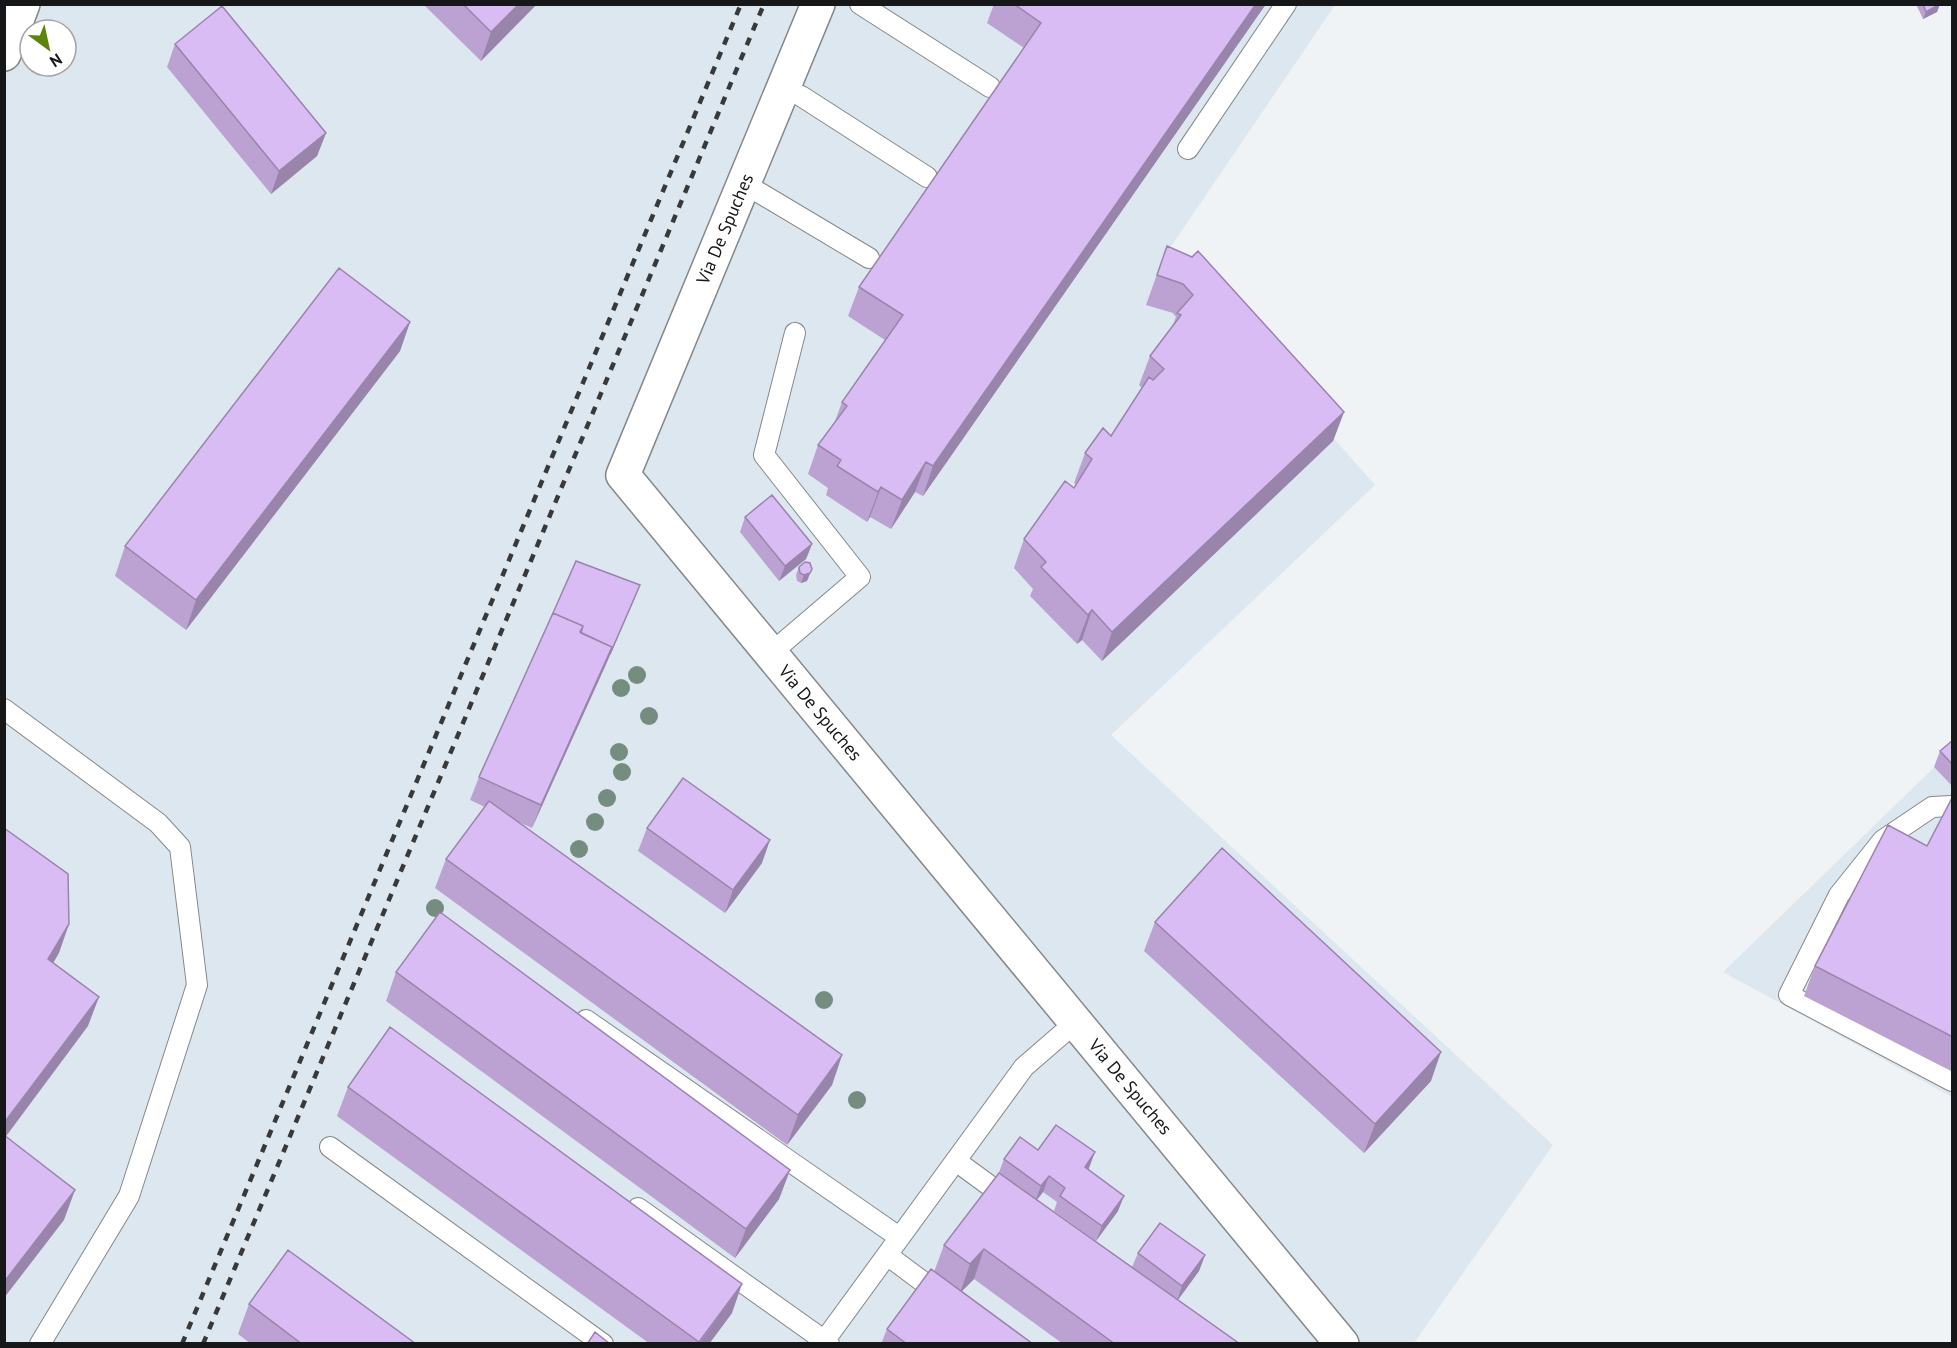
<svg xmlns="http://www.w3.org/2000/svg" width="1957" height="1348" font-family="'PT Sans',sans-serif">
	<rect width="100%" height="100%" fill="#f0f3f6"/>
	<path fill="#dde7ef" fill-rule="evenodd" d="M5,5H1335L1168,251L1375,485L1111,735L1553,1145L1414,1343L5,1344ZM30,30H66V66H30Z
		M1952,750V1097L1723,972Z"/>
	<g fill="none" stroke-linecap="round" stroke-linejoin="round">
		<g stroke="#85888a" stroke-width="22">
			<path id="lane" d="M860,4L990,87
				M783,89L801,96L927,177
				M1188,149L1286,4
				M743,186L760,193L869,258
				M771,653L860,577L764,455L795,333
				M4,709L158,823L180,847L197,985L129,1196L40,1344
				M1952,806L1932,807L1883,840L1839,895L1789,995L1952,1081
				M586,1020L899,1237
				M330,1147L603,1344
				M956,1161L1012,1202
				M638,1208L829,1344
				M887,1255L942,1296
				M822,1344L1024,1067L1076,1022"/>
		</g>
		<g stroke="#85888a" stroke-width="36">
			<path id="street" d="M818,4L623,475L1342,1344
				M4,54L23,4"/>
		</g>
		<use href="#lane" stroke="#fff" stroke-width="20"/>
		<use href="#street" stroke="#fff" stroke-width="33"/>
		<path stroke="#38393a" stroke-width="4.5" stroke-dasharray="8 8" stroke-linecap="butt" d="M182,1344L741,4
			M203,1344L764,4"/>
	</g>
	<g fill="#758d7e">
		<circle cx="637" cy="675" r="9"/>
		<circle cx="621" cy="688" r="9"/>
		<circle cx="649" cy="716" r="9"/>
		<circle cx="619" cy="752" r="9"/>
		<circle cx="622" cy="772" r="9"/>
		<circle cx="607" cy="798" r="9"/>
		<circle cx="595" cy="822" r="9"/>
		<circle cx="579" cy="849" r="9"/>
		<circle cx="435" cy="908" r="9"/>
		<circle cx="824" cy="1000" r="9"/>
		<circle cx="857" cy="1100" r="9"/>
	</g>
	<path fill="#bba2d2" d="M423,4H537L481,61Z
		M994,4H1266L923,496L915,492L891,529L870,517L867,522L826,495L828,488L808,474L818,445L834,424L842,402L885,340L848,316L859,287L1024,48L987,23Z
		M1916,4H1940L1937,12L1923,19Z
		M175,44L326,133L317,156L271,194L167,67Z
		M1167,246L1344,412L1333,441L1102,661L1082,640L1077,644L1030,596L1033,589L1014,568L1024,539L1074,488L1076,484L1074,483L1085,453L1111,436L1142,388L1139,385L1150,356L1172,327L1176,317L1173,313L1146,305Z
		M410,322L400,351L186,630L115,576L125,546Z
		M745,517L812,544L806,559L779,581L740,532Z
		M810,563L807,581L801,583L797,581L796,575L799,567Z
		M634,600L532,828L516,821L842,1055L832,1085L787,1145L435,888L446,859L485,807L470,800L479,777Z
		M1953,740V787L1934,767L1940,751Z
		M1953,798V1072L1804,996L1815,966L1927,846Z
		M647,828L762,863L725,913L638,851Z
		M1155,922L1431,1081L1364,1153L1144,951Z
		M396,972L790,1170L779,1199L735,1258L386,1001Z
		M348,1087L732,1313L709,1344H650L337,1116Z
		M1038,1150L1089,1168L1088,1170L1118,1211L1096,1241L1054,1211L1057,1202L1043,1192L1037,1200L1132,1267L1138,1253L1205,1255L1199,1271L1178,1300L1240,1344H1063L974,1279L962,1291L1033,1344H881L887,1329L934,1272L944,1245L998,1175L1004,1159Z
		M249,1304L416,1344H251L238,1334Z"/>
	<path fill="#9984ab" d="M519,4H537L481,61L491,32Z
		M1256,4H1266L923,496L933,466Z
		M1940,4L1937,12L1923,19L1926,12Z
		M326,133L317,156L271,194L279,171Z
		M410,322L400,351L186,630L196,600Z
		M1344,412L1333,441L1102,661L1112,632Z
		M926,462L915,492L891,529L902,500Z
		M881,487L870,517L867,522L878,492Z
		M812,544L806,559L779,581L785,566Z
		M812,569L807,581L801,583L804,575Z
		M640,585L634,600L604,669L532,828L541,805Z
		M1092,610L1082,640L1077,644L1088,615Z
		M770,840L762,863L725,913L733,890Z
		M69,924L59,953L38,989L48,959Z
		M99,997L88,1026L4,1139V1123Z
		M1441,1052L1431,1081L1364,1153L1375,1124Z
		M842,1055L832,1085L787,1145L798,1115Z
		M1095,1152L1089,1168L1079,1182L1085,1167Z
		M790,1170L779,1199L735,1258L746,1229Z
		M1049,1176L1043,1192L1035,1202L1041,1186Z
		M75,1190L64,1220L4,1298V1282Z
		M1124,1196L1118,1211L1096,1241L1102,1226Z
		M984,1249L974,1279L960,1293L970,1264Z
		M1205,1255L1199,1271L1177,1301L1182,1286Z
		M742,1284L732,1313L709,1344H699Z"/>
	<path fill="#dabcf4" stroke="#9984ab" stroke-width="1.5" d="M463,4H519L491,32Z
		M1014,4H1256L933,466L926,462L902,500L881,487L878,492L837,466L841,460L818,445L847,406L842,402L903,315L859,287L1041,23Z
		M1923,4H1940L1926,12Z
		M222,6L326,133L279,171L175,44Z
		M1167,246L1192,257L1198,251L1344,412L1112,632L1092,610L1088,615L1041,567L1046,562L1024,539L1065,481L1074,488L1092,459L1085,453L1103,428L1111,436L1149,377L1153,380L1164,369L1150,356L1181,315L1177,313L1193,295L1183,284L1157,275Z
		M339,268L410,322L196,600L125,546Z
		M772,495L812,544L785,566L745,517Z
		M576,561L640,585L610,654L612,647L581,633L583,626L553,613Z
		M805,562L810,563L812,569L810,573L804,575L800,573L799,567Z
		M553,613L583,626L580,632L612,647L541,805L479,777Z
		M1953,740V765L1940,751Z
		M683,778L770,840L733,890L647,828Z
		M1952,798H1953V1037L1815,966L1888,825L1927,846Z
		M489,801L842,1055L798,1115L446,859Z
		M4,828L68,874L69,924L48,959L99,997L4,1123Z
		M1222,848L1441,1052L1375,1124L1155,922Z
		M440,912L790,1170L746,1229L396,972Z
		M390,1027L742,1284L699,1342L348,1087Z
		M1056,1125L1095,1152L1085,1167L1124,1196L1102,1226L1060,1196L1065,1188L1049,1176L1041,1186L1004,1159L1020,1137L1038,1150Z
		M4,1135L75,1190L4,1282Z
		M999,1173L1240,1344H1115L984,1249L970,1264L944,1245Z
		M1160,1223L1205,1255L1182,1286L1138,1253Z
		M288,1250L416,1344H302L249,1304Z
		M931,1269L1033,1344H907L887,1329Z
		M595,1332L610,1344H587Z"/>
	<g text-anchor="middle" stroke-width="6" stroke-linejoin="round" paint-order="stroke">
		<g font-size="18" fill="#161718" stroke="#fff">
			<text transform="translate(725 229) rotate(-67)" y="6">Via De Spuches</text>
			<text transform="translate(820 713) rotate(50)" y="6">Via De Spuches</text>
			<text transform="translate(1130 1087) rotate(50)" y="6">Via De Spuches</text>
		</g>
	</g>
	<rect width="1957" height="1348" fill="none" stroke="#161718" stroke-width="12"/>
	<g transform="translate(48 48) rotate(147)"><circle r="28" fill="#ffffff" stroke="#a2a2a3" stroke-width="1.5"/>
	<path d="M0-4.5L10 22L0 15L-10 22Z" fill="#5c8408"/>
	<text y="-9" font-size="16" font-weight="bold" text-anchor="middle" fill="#161718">N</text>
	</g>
</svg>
